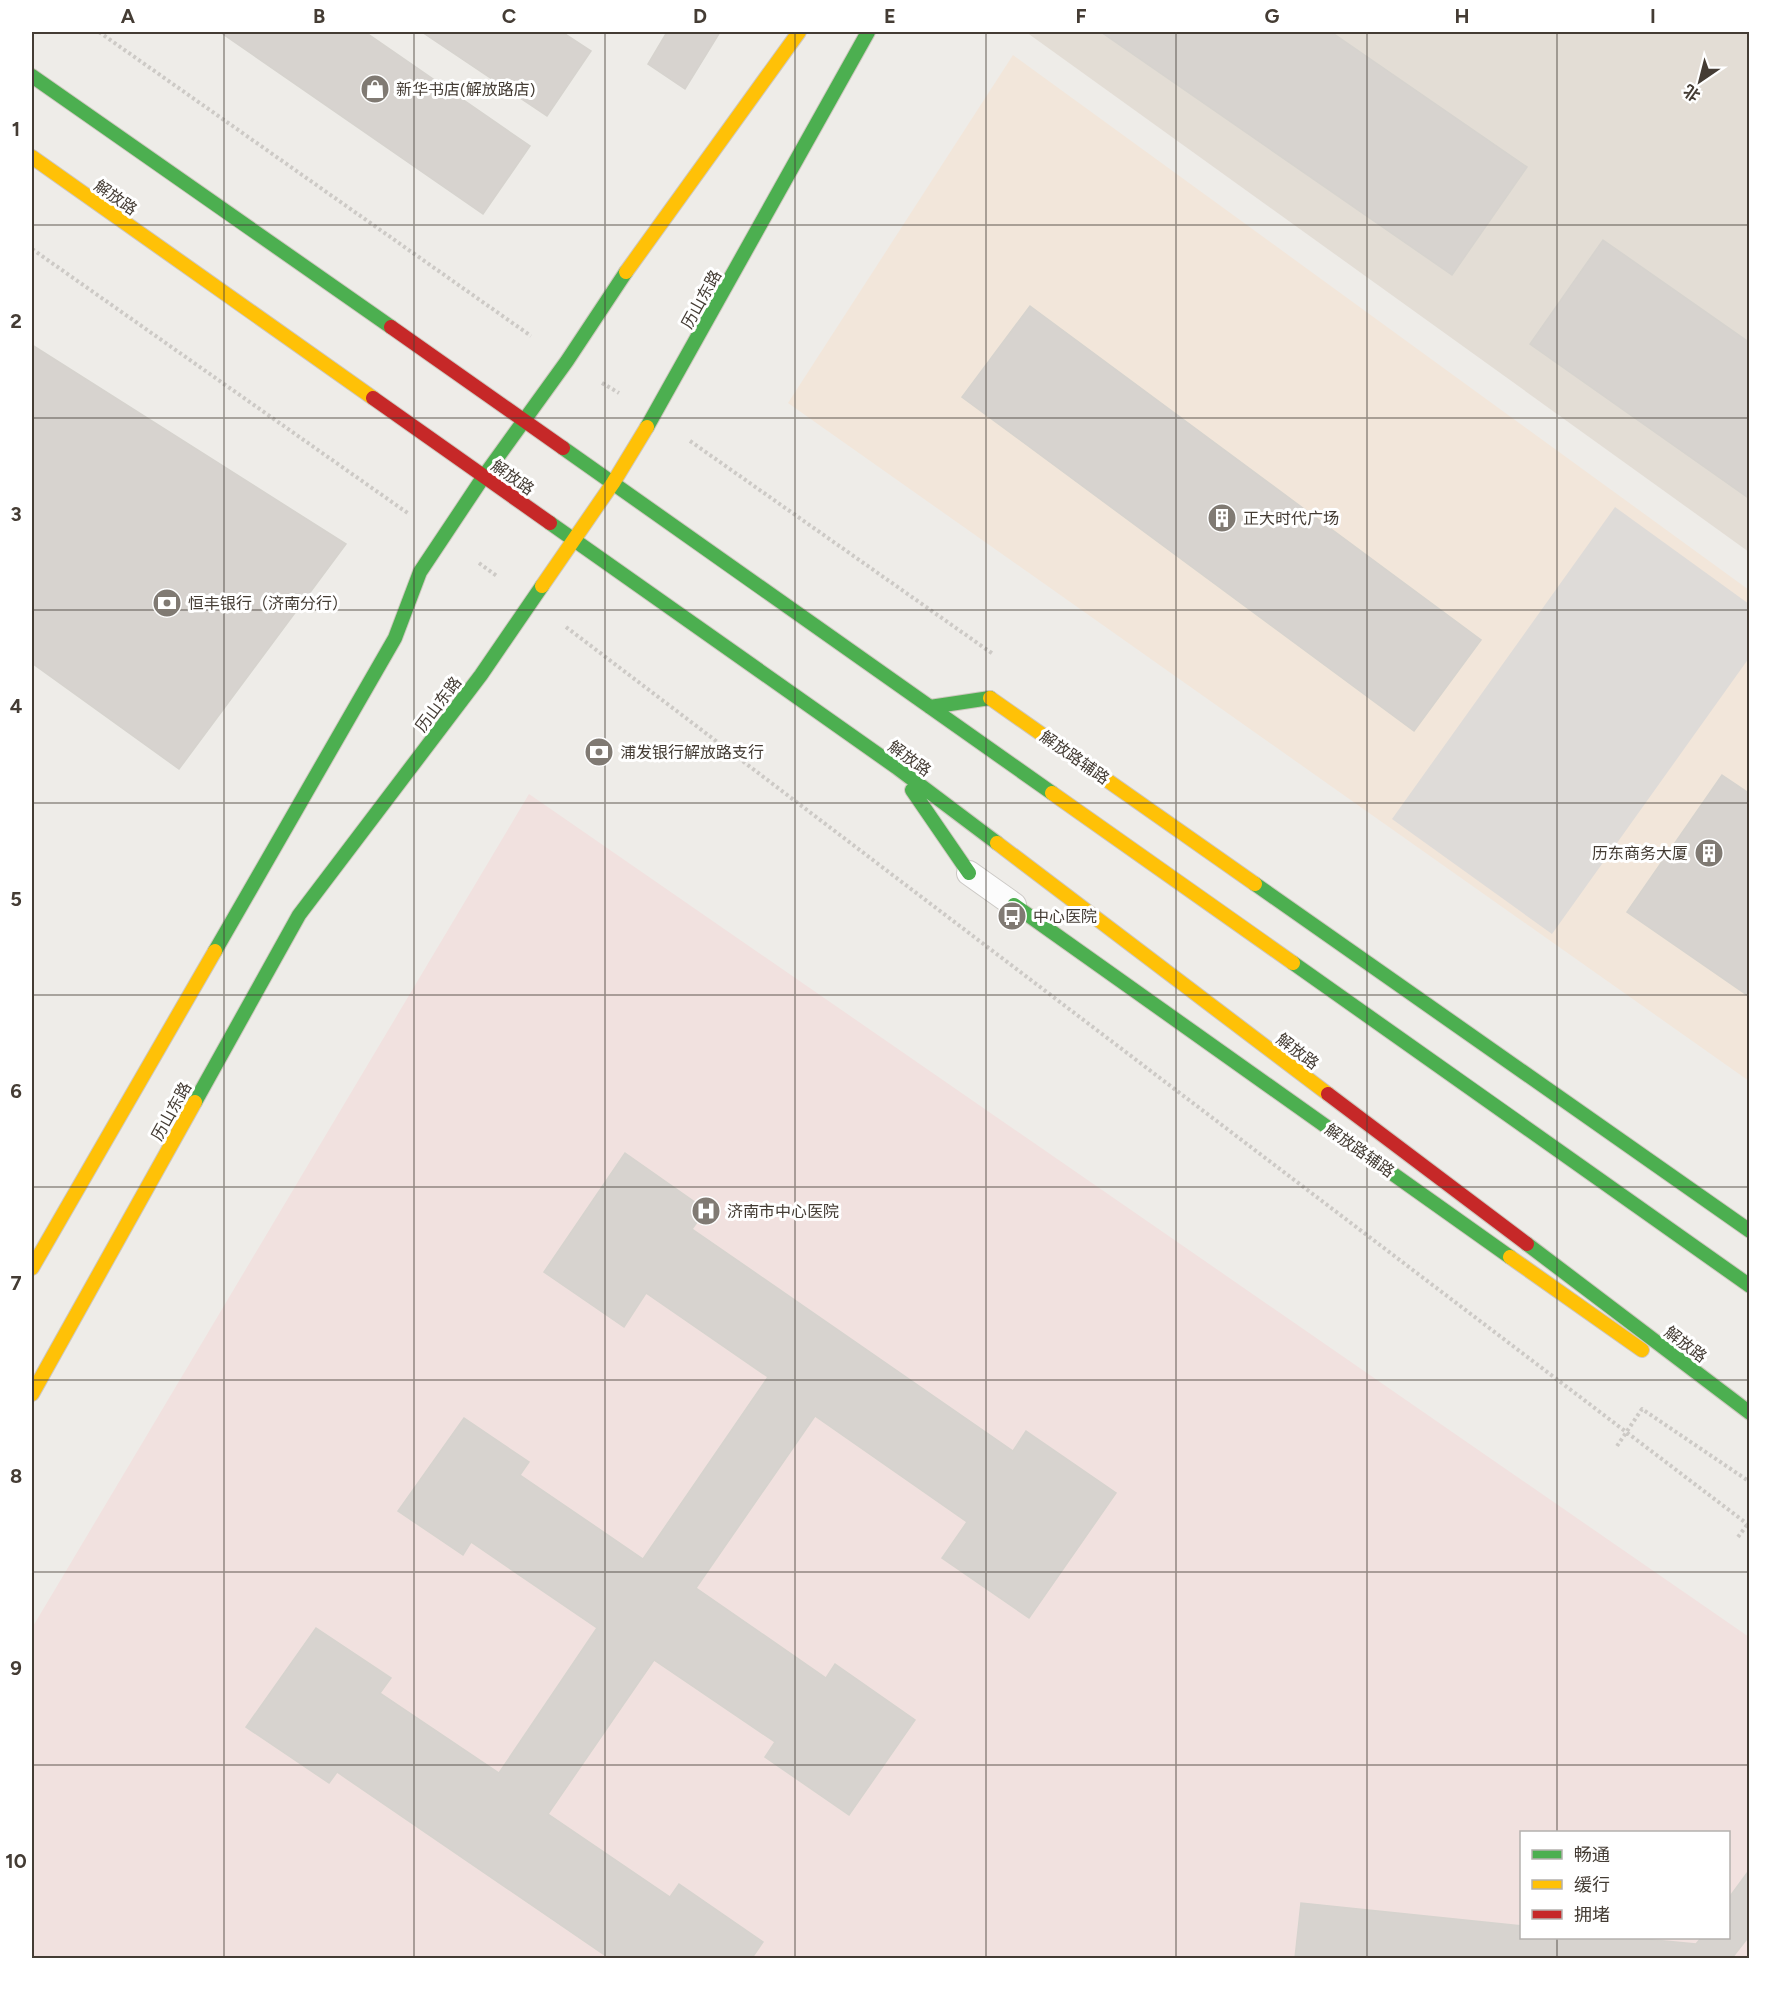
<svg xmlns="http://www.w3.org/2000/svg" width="1781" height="1990" font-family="Figtree,'Noto Sans SC',sans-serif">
	<rect width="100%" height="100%" fill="#eeece8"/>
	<path fill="#e3ddd5" d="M1026,32H1749V552Z"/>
	<path fill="#f2e6da" d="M1013,55L1749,590V1081L788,403Z"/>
	<path fill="#f1e1df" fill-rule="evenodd" d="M529,794L1749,1637V1958H32V1628ZM1522,1832H1728V1938H1522Z"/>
	<path fill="#dedbd8" d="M1615,507L1749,604V658L1552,934L1392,819Z"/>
	<path fill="#d7d3cf" stroke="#d6d3ce" stroke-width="1.5" d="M220,32H365L530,146L483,214Z
		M422,32H562L591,51L547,116Z
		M667,32H720L685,89L648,64Z
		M1101,32H1331L1527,167L1452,275Z
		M1603,240L1750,343V499L1530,344Z
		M1030,306L1481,640L1414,731L962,397Z
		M32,345L346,544L179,769L32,663Z
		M1722,775L1750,794V997L1627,912Z
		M625,1153L706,1210L692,1229L1013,1451L1026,1431L1116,1493L1029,1618L942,1558L967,1522L815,1416L696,1588L826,1678L835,1664L915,1720L849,1815L765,1757L775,1742L654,1660L548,1814L670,1897L679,1884L763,1942L752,1958H609L337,1772L329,1783L246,1727L316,1628L391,1678L380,1693L499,1773L597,1628L471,1542L463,1555L398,1511L464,1418L529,1462L520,1475L643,1559L768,1377L646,1293L624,1327L544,1272Z
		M1750,1869V1935L1732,1958H1295L1301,1903L1522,1926V1938H1634L1696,1944L1701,1938H1728V1899Z"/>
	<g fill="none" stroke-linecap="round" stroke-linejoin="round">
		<g stroke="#cbc8c4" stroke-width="26">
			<path id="lane" d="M969,873L1014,905"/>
		</g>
		<g stroke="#cec8bf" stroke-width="16">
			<path id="fast" d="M32,76L391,327
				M647,427L868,32
				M563,448L1052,793
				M550,523L896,767L997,843
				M930,707L990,698
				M912,790L969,873
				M1255,884L1750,1231
				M1014,905L1510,1257
				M215,951L395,638L420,572L484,476L567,361L626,272
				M1293,963L1750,1286
				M195,1102L299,915L481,675L542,586
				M1527,1244L1750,1413"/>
		</g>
		<g stroke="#cec8bf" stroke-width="16">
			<path id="slow" d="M32,157L373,398
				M626,272L799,32
				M542,586L613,483L647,427
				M990,698L1255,884
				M1052,793L1293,963
				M997,843L1328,1094
				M1510,1257L1642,1350
				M32,1268L215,951
				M32,1394L195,1102"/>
		</g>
		<g stroke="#cec8bf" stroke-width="16">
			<path id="jam" d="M391,327L563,448
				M373,398L550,523
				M1328,1094L1527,1244"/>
		</g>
		<path stroke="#cdcac6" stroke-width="4" stroke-dasharray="3 3" stroke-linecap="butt" d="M99,32L531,336
			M32,249L409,514
			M602,383L619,393
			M690,441L993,654
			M479,563L497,576
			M566,627L1750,1526
			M1617,1446L1642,1409L1750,1482"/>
		<use href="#lane" stroke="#fcfcfc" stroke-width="24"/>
		<use href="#fast" stroke="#4caf50" stroke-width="14"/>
		<use href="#slow" stroke="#ffc107" stroke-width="14"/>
		<use href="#jam" stroke="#c62828" stroke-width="14"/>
		<path stroke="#cdcac6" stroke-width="4" stroke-dasharray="3 3" stroke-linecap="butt" d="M1738,1537L1750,1521"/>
	</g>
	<path fill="none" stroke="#443c34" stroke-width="1.5" stroke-opacity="0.55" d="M224,32V1958M414,32V1958M605,32V1958M795,32V1958M986,32V1958M1176,32V1958M1367,32V1958M1557,32V1832M32,225H1750M32,418H1750M32,610H1750M32,803H1750M32,995H1750M32,1187H1750M32,1380H1750M32,1572H1750M32,1765H1750M1557,1938V1958"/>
	<defs>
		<g id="shop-disc" transform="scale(1.5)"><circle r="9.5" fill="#807a73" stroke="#fff"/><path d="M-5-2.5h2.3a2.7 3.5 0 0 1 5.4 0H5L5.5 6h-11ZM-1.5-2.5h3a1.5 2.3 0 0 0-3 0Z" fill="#fff"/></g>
		<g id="building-disc" transform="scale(1.5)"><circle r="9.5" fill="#807a73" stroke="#fff"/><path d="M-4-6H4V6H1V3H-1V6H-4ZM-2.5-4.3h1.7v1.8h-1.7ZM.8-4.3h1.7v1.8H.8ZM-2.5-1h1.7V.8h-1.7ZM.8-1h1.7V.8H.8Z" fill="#fff"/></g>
		<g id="bank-disc" transform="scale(1.5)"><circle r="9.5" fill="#807a73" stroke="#fff"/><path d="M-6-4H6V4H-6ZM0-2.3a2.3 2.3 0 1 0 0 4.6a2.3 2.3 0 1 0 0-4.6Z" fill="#fff"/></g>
		<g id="bus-disc" transform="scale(1.5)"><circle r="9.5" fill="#807a73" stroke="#fff"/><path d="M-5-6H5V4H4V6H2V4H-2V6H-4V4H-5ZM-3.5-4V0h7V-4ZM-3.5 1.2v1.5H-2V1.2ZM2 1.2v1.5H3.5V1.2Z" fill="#fff"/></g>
		<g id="hospital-disc" transform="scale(1.5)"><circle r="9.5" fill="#807a73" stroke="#fff"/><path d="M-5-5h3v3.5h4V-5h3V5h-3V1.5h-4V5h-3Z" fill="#fff"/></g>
	</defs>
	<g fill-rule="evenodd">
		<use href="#shop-disc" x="375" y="89"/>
		<use href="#building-disc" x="1222" y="518"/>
		<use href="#bank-disc" x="167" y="603"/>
		<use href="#bank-disc" x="599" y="752"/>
		<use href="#building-disc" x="1709" y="853"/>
		<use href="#bus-disc" x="1012" y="916"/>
		<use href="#hospital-disc" x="706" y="1211"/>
	</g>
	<g text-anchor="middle" stroke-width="6" stroke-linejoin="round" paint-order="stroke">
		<g font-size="16" fill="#443c34" stroke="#fff" text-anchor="start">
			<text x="396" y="95">新华书店(解放路店)</text>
			<text x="1243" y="524">正大时代广场</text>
			<text x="188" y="609">恒丰银行（济南分行）</text>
			<text x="620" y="758">浦发银行解放路支行</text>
			<text x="1688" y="859" text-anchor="end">历东商务大厦</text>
			<text x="1033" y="922">中心医院</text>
			<text x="727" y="1217">济南市中心医院</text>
		</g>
		<g font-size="16" fill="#443c34" stroke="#fff">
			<text transform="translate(116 197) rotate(35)" y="6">解放路</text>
			<text transform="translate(701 299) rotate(-61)" y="6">历山东路</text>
			<text transform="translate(513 477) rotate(35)" y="6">解放路</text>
			<text transform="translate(438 704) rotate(-53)" y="6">历山东路</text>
			<text transform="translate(1075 757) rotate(35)" y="6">解放路辅路</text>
			<text transform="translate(910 758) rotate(36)" y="6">解放路</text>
			<text transform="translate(1298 1051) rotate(37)" y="6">解放路</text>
			<text transform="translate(171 1111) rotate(-61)" y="6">历山东路</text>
			<text transform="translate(1360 1150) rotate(35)" y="6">解放路辅路</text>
			<text transform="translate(1686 1344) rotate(37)" y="6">解放路</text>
		</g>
	</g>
	<rect width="1781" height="1990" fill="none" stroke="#ffffff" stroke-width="66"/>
	<rect x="1520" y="1831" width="210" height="108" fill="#ffffff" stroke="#b4b1ae" stroke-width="1.5"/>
	<rect x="1532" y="1850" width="30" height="9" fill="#4caf50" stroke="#b4b1ae" stroke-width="1.5"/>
	<text x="1574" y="1861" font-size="18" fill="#443c34">畅通</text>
	<rect x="1532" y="1880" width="30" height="9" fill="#ffc107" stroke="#b4b1ae" stroke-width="1.5"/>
	<text x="1574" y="1891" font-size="18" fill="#443c34">缓行</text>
	<rect x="1532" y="1910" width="30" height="9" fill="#c62828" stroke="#b4b1ae" stroke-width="1.5"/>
	<text x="1574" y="1921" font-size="18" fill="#443c34">拥堵</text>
	<g transform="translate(1700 81) rotate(215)" stroke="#ffffff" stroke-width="4.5" paint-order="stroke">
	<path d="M0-4.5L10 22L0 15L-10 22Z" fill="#443c34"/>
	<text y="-9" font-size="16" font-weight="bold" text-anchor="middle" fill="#443c34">北</text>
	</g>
	<rect x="33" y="33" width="1715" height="1924" fill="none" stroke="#443c34" stroke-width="2"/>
	<g font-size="20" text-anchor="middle" font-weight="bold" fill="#443c34">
		<text x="128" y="23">A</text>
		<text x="319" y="23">B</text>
		<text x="509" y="23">C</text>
		<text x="700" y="23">D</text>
		<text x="890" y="23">E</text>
		<text x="1081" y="23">F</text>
		<text x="1272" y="23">G</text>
		<text x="1462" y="23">H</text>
		<text x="1653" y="23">I</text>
		<text x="16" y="136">1</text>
		<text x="16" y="328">2</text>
		<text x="16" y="521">3</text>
		<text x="16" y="713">4</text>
		<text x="16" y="906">5</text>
		<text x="16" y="1098">6</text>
		<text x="16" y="1290">7</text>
		<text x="16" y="1483">8</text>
		<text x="16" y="1675">9</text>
		<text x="16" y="1868">10</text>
	</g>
</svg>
